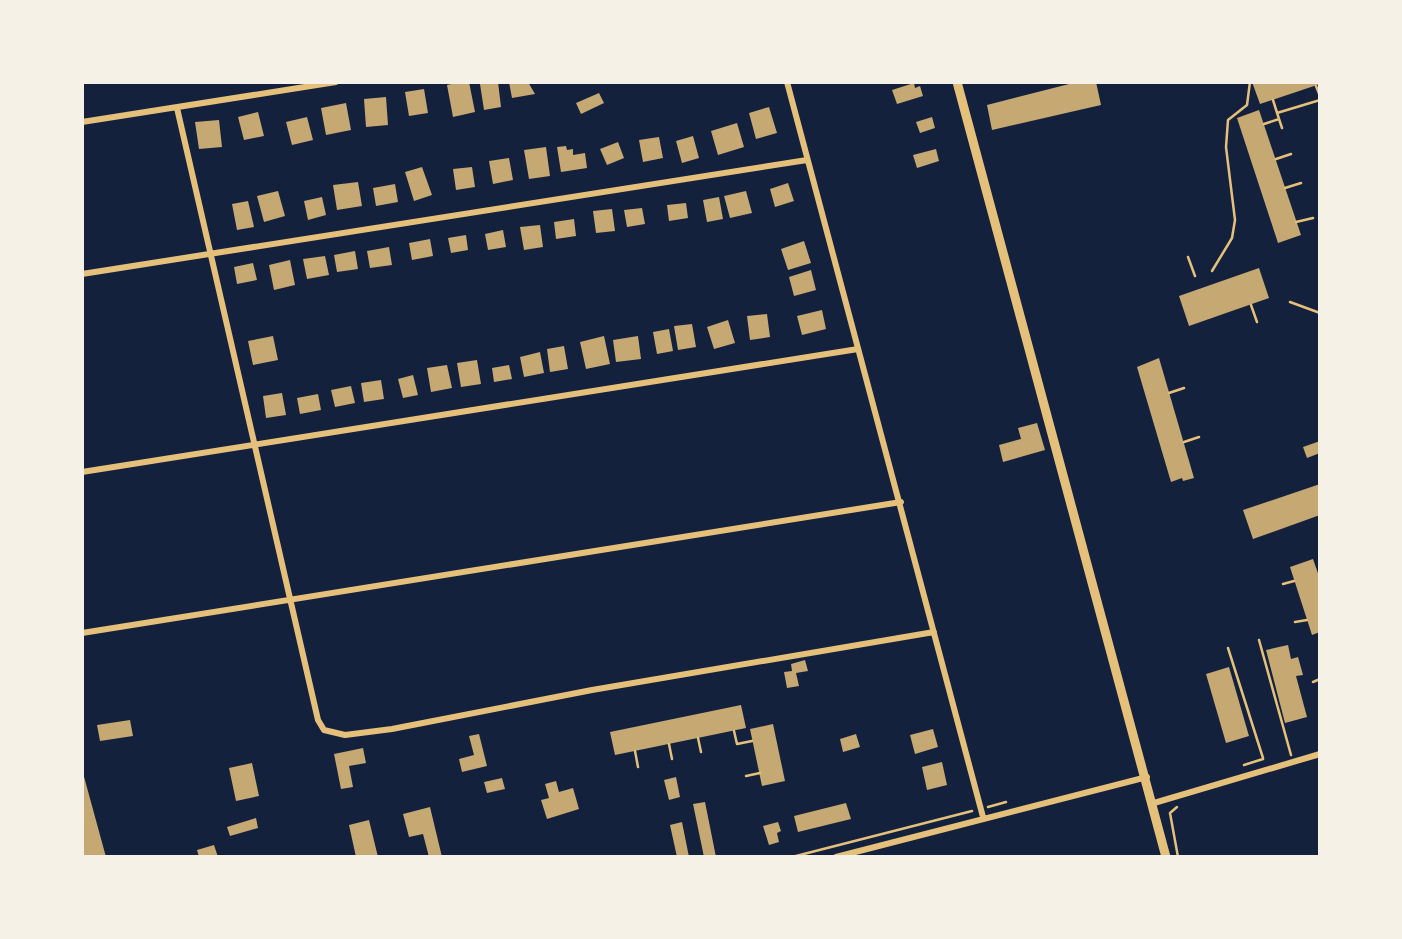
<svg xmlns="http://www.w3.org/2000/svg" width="1402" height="939" font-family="Figtree,sans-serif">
	<rect width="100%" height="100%" fill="#14213d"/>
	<path fill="#c6a872" d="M460,82H469L475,112L453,117L447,85Z
		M498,82L501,107L484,110L480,84Z
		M509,82H528L535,94L512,98Z
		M1077,82H1096L1101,105L992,130L987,105Z
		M1252,82H1320V84L1260,104Z
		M914,83L915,88L920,86L923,96L897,104L892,90Z
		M424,89L428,113L409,116L405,92Z
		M599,93L604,103L581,114L576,103Z
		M386,97L388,125L366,127L364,99Z
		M346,103L351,130L326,135L321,108Z
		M769,107L777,133L756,139L749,113Z
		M1259,110L1301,235L1278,243L1237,118Z
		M258,112L264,136L244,140L238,117Z
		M307,117L313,140L292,145L286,122Z
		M932,117L935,128L920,133L916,122Z
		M219,120L222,147L199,149L195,122Z
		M737,123L744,147L718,155L711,131Z
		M693,136L699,158L682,163L676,141Z
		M659,137L663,158L643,162L639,140Z
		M618,142L624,158L607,165L600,149Z
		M566,146L567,150L573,149V155L585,153L587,168L561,172L557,147Z
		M546,147L550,176L529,179L524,150Z
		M936,149L939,161L917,168L913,155Z
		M509,158L513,180L493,184L489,161Z
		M422,167L432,195L414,201L405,172Z
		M472,167L475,187L456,190L453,169Z
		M358,182L362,206L337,210L333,185Z
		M788,183L794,201L775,207L770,189Z
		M395,184L398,202L376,206L373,188Z
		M278,191L285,216L264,222L257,196Z
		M746,191L752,213L730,218L724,196Z
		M322,197L326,215L308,220L304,201Z
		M719,197L723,219L707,222L703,200Z
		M248,201L254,227L237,230L232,204Z
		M686,203L688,218L669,221L667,205Z
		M642,208L645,224L627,227L624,210Z
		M612,209L615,231L596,233L593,211Z
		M574,219L576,236L556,239L554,222Z
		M540,225L543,247L524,250L520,227Z
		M503,230L506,247L488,250L485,234Z
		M466,235L468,250L451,253L448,238Z
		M430,239L433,256L412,260L409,243Z
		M804,241L811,263L788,270L781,249Z
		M389,247L392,265L370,268L367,251Z
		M355,251L358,269L337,272L334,255Z
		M325,256L329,275L307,279L303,259Z
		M290,260L295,285L274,290L269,265Z
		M253,263L257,280L237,284L234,267Z
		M1259,268L1269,298L1189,326L1179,296Z
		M811,270L816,290L794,296L789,277Z
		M822,310L826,329L802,335L797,316Z
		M767,314L770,337L750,340L747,316Z
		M728,320L735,343L714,349L707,327Z
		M692,324L696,347L678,350L674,326Z
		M669,329L673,351L657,354L653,332Z
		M273,336L278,360L253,365L248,341Z
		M604,336L610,364L586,369L580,342Z
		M638,336L641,359L616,362L613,340Z
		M564,346L568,369L550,372L547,349Z
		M540,352L544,373L524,377L520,357Z
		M1159,358L1194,478L1183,481L1182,478L1171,482L1137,367Z
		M477,360L481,384L461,387L457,363Z
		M447,365L452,388L431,392L427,368Z
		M509,365L512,379L494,382L492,368Z
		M413,375L418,395L403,398L398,379Z
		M381,380L384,399L364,402L361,383Z
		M351,386L355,403L335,407L331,390Z
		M282,393L286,415L266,418L263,396Z
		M318,394L321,410L300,414L297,398Z
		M1037,423L1045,450L1003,462L999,445L1021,439L1018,428Z
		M1320,441V453L1307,458L1303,447Z
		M1320,484V515L1253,539L1243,510Z
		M1313,559L1320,579V632L1312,635L1290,567Z
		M1288,645L1291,659L1298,657L1303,675L1296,676L1307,717L1285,723L1266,650Z
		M805,660L808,671L796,673L799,686L787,688L784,672L792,671L791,664Z
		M1229,667L1249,736L1226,743L1206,674Z
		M741,705L746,728L615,755L610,732Z
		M130,720L133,736L100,741L97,725Z
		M773,724L785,781L762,786L750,729Z
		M933,729L938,747L915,754L910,735Z
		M479,734L487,766L462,772L459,759L474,755L469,736Z
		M856,734L860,747L843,752L840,739Z
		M363,748L366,763L349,766L353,787L341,789L334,754Z
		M942,762L947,785L927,790L922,767Z
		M252,763L259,796L236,801L229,768Z
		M82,773H83L106,857H82Z
		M676,777L680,797L669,800L664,780Z
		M502,778L505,789L487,793L484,782Z
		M556,781L559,792L573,788L579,809L547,819L541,800L549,798L545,784Z
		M705,802L716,857H704L693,804Z
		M846,803L851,819L798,832L794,816Z
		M430,807L442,857H429L423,834L409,837L403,814Z
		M256,818L258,828L230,836L227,827Z
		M369,820L378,857H356L349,825Z
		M682,822L689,857H677L670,825Z
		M778,822L781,831L777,833L779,842L769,845L763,826Z
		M214,845L218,857H199L197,850Z"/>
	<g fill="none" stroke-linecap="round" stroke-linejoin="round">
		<path stroke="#e5c07b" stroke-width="2.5" d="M1316,86L1320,96
			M1273,100L1279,119
			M1277,113L1320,100
			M1264,124L1279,119L1282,128
			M1276,159L1291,154
			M1285,188L1301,183
			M1296,222L1313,218
			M1188,257L1195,276
			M1212,271L1232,238L1235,220L1226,147L1228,120L1247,105L1250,82
			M1290,302L1320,313
			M1251,305L1257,322
			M1169,393L1184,388
			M1184,442L1199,437
			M1319,515L1320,516
			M1283,584L1294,581
			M1295,622L1307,620
			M1259,640L1291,755
			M1228,648L1263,758
			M1313,682L1320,679
			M734,731L737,744L752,741
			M698,738L701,752
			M669,744L672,759
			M635,751L638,767
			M1244,765L1263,759
			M746,776L760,773
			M988,807L1006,802
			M1177,807L1170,813L1178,857
			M792,857L972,811"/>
		<path stroke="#e5c07b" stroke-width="6" d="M787,82L983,817
			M177,108L318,720L324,730L345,735L392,729L592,690L934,632
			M82,122L336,82
			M82,274L807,160
			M82,472L858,349
			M82,633L901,502
			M1154,803L1320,754
			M836,857L1147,777"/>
		<path stroke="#e5c07b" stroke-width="9" d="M957,82L1166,857"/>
	</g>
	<rect width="1402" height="939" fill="none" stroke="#f6f1e7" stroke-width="168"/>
</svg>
